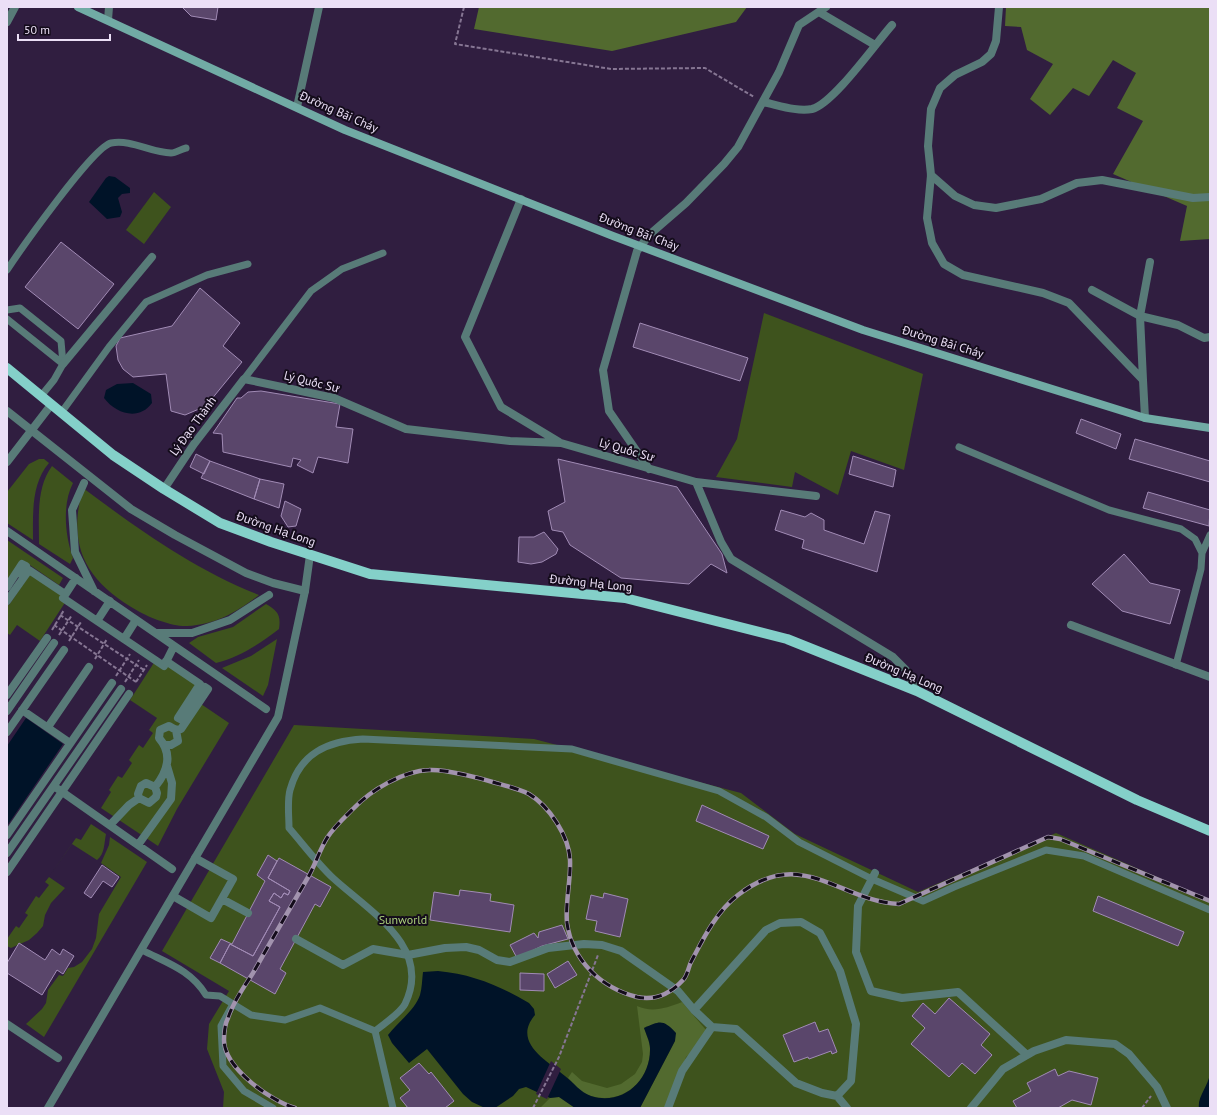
<svg xmlns="http://www.w3.org/2000/svg" width="1217" height="1115" font-family="'PT Sans',sans-serif">
	<rect width="100%" height="100%" fill="#301e40"/>
	<path fill="#3e531d" d="M154,192L171,207L144,244L126,230Z
		M764,313L923,374L904,470L851,451L838,495L795,472L792,487L716,477L737,439Z
		M39,459H44L49,463C31,484 33,514 33,540L7,523V492L29,464Z
		M52,466L73,483C62,504 65,536 73,558L70,564L39,544C39,518 36,488 52,466Z
		M83,488C138,529 195,570 259,595C237,612 215,625 187,626C174,627 150,618 138,611C87,582 66,547 83,488Z
		M7,540L63,578L59,585L24,561L7,586Z
		M31,573L68,598L40,641L17,625L10,635L7,633V604L9,605Z
		M266,604C278,611 281,615 279,629C259,644 241,657 216,663L189,643L198,637L233,627Z
		M277,639L268,685L263,696L222,668L251,656Z
		M157,658L198,686L201,704L229,723L177,809L158,846L101,808L111,792L109,790L118,776L122,778L132,763L129,760L139,745L143,748L153,733L149,730L157,718L130,700Z
		M294,725L534,739L741,793L795,834L918,892L1056,833L1210,900V1108H223L224,1092L207,1049L209,1024L229,991L162,951Z
		M91,824L106,834C104,843 105,854 97,860L72,844L49,877L65,888L51,903L45,915L43,926L37,933L29,940L11,948L7,946V939L16,926L19,928L28,915L25,913L36,896L39,898L49,885L45,882L49,877L76,838L81,840Z
		M110,837L147,862L44,1037L26,1024L42,1009L46,1003L48,990L59,975L63,976L68,968L74,967L82,962L92,949L96,938L99,914L121,877L101,863L109,845Z"/>
	<path fill="#526a2f" d="M479,7H747L736,22L612,51L474,29Z
		M1006,7H1210V239L1180,241L1187,206L1113,174L1143,121L1117,108L1136,73L1113,60L1089,96L1073,88L1050,115L1030,99L1053,64L1027,50L1021,27L1005,26Z
		M682,1002L706,1030L699,1046L686,1057L667,1108H640L675,1041L647,1026L644,1028C646,1034 650,1042 650,1049C650,1085 617,1109 583,1093C577,1090 573,1082 568,1078L572,1072L582,1081L607,1088L621,1084L635,1074L642,1062L643,1054L637,1006C652,1013 667,1008 682,1002Z
		M559,1097L575,1108H540L550,1098Z"/>
	<path fill="#001328" d="M109,176L115,177L130,188V193L122,194L118,198L122,212L120,217L107,219L89,202L106,178Z
		M133,383L151,394L152,403C139,421 116,414 104,398L106,390L117,384Z
		M26,718L63,744L7,826V746Z
		M438,971C472,974 500,986 529,1003L534,1009L535,1015C512,1042 546,1060 565,1076C574,1083 580,1092 591,1096C623,1106 651,1080 650,1048C650,1042 646,1034 644,1028C660,1021 663,1019 676,1033L675,1041L640,1108H575L559,1097L550,1098L526,1087L519,1089L513,1096L495,1108H485L472,1102L463,1094L427,1049L409,1063L392,1043L388,1035C398,1022 415,1010 420,995C422,988 422,980 423,972Z
		M1210,1074V1108H1199C1197,1098 1208,1086 1210,1074Z"/>
	<path fill="#301e40" d="M551,1061L561,1069L547,1099L536,1094Z"/>
	<path fill="#5a466b" stroke="#a18bb5" d="M182,7H218L216,20L191,16Z
		M61,242L114,284L78,329L25,287Z
		M200,288L240,323L223,346L242,362L206,406L185,415L171,411L166,374L133,377L123,369L118,360L116,346L120,338L172,326Z
		M640,323L748,358L740,381L633,347Z
		M261,391L340,404L336,427L353,429L348,463L318,457L313,473L297,465L301,460L293,458L291,467L223,452L222,434L213,433L237,398H241L248,392Z
		M1081,419L1121,434L1116,449L1076,433Z
		M1135,439L1210,461V482L1129,459Z
		M196,454L210,461L204,474L190,467Z
		M853,456L896,470L893,487L849,474Z
		M558,459L677,487L722,554L727,573L711,564L689,584L621,578L570,545L563,532L552,530L548,511L565,502Z
		M210,461L260,479L254,499L201,478Z
		M260,479L284,484L279,508L254,499Z
		M1148,492L1210,510L1209,526L1143,508Z
		M285,501L301,509L296,526L288,527L281,516Z
		M781,510L805,517L811,513L824,520V530L864,544L875,511L890,515L877,572L802,548L804,540L775,530Z
		M544,532L558,549L556,554L542,562L531,564L518,562L519,537H534Z
		M1124,554L1150,583L1180,590L1170,624L1122,611L1092,584Z
		M702,805L769,836L763,849L696,821Z
		M268,855L277,861L268,878L290,891L288,895L284,893L281,898L274,893L269,901L280,907L253,956L230,944L220,963L210,958L221,939L232,944L265,881L257,875Z
		M279,858L331,887L320,907L315,904L280,969L286,973L275,994L220,963L230,944L253,956L280,907L269,901L274,893L281,898L284,893L288,895L290,891L268,878Z
		M102,865L119,877L112,887L103,881L91,898L84,893Z
		M460,890L491,894L490,901L514,905L510,932L430,920L434,892L459,896Z
		M604,893L628,899L620,937L595,931L597,921L586,919L591,895L603,898Z
		M1098,896L1184,932L1178,946L1093,911Z
		M562,925L568,939L542,946L517,958L510,945L534,933L538,938L539,932Z
		M19,943L45,960L52,949L60,955L63,949L74,956L63,974L57,970L42,995L7,973V963Z
		M568,961L577,975L555,988L547,974Z
		M520,973L544,974V991L520,990Z
		M949,998L990,1034L981,1045L992,1055L975,1074L962,1063L949,1077L911,1044L925,1028L912,1016L923,1003L935,1014Z
		M815,1022L819,1032L828,1029L837,1052L832,1054L831,1051L809,1059L808,1057L794,1062L783,1035Z
		M419,1063L429,1074L431,1072L454,1101L445,1108H408L400,1098L410,1090L400,1078Z
		M1055,1069L1058,1076L1069,1071L1098,1078L1091,1105L1072,1100L1058,1108H1017L1013,1101L1031,1091L1027,1083Z"/>
	<g fill="none" stroke-linecap="round" stroke-linejoin="round">
		<path stroke="#867693" stroke-width="2" stroke-dasharray="4 2" stroke-linecap="butt" d="M464,7L455,44L611,69L705,68L754,97
			M60,615L144,670
			M54,625L136,682
			M52,630L64,610
			M59,635L72,615
			M69,641L81,622
			M95,659L107,639
			M116,676L130,654
			M125,682L139,660
			M136,682L147,665
			M533,1108L559,1057L598,955
			M1142,1108L1151,1096"/>
		<path stroke="#587b78" stroke-width="7" d="M7,270C21,249 93,147 111,143C132,139 151,153 171,153C176,153 181,149 186,148
			M7,310L20,308L61,341L63,364
			M7,319L63,364L54,380L41,396
			M244,379L311,291L342,269L383,253
			M61,413L109,347L146,302L207,275L248,264
			M959,447L1109,510L1181,529L1195,539L1202,553L1201,569L1176,665
			M1202,553L1210,535
			M142,950C167,963 191,970 206,995L220,996L251,1015L285,1020L320,1008L375,1031L393,1108
			M233,1004L221,1026L223,1066L244,1091L273,1108
			M375,1031C383,1025 401,1012 405,1004C433,947 369,911 333,878C317,863 303,844 289,828C289,816 287,801 290,790C300,753 328,741 363,739L572,749L719,791L766,817L799,842L872,879L923,901L954,887L1046,850L1084,856L1210,910"/>
		<path stroke="#587b78" stroke-width="8" d="M84,483L72,510L75,552L94,591
			M7,531L266,709
			M76,578L63,598L164,666L174,646
			M7,587L22,564L26,566L21,574
			M7,601L29,570L65,594
			M97,621L110,601
			M157,633H192L230,620L269,595
			M124,639L136,620
			M7,695L47,638
			M22,710L70,743
			M7,711L54,643
			M48,727L89,667
			M7,732L64,650
			M165,745H171L178,741L176,730
			M58,789L172,869
			M139,798L149,803L156,797L157,793L155,787
			M110,825L129,805L139,798L138,794L141,786L146,783L155,787C168,771 173,754 159,738L160,730L169,726L176,730L181,729L208,689L205,687L182,720L178,718L200,684L166,661
			M7,835L112,683
			M138,845L171,799L172,783L167,766
			M7,853L121,689
			M7,872L129,694
			M875,873L858,906L856,952L871,991L902,998L958,992L1027,1055
			M173,896L211,918L233,879L195,858
			M222,899L248,913
			M296,939L343,965L373,949L408,955L445,948L466,947L479,950L497,960L510,962L548,948L584,944L602,945L621,951L678,991L694,1010L712,1027L736,1029L796,1083L822,1093L837,1096L847,1108
			M694,1010L766,930L780,923L801,922L820,933L840,971L856,1024L851,1081L837,1096
			M7,1024L58,1058
			M668,1108L682,1071L712,1027
			M971,1108L1003,1069L1034,1051L1066,1040L1115,1044L1129,1054L1157,1087L1167,1108"/>
		<path stroke="#587b78" stroke-width="8" d="M999,7L996,41L991,54L982,62L955,75L940,88L931,109L928,146L931,175L927,218L932,243L944,264L963,275L1043,293L1069,303L1143,380L1145,418
			M819,12L875,45
			M108,20L109,7
			M763,102C778,105 797,112 812,109C833,104 876,43 892,25
			M297,107L319,7
			M931,175L955,196L974,205L996,208L1041,199L1077,183L1102,180L1193,198L1210,197
			M521,199L465,337L501,407L559,442
			M1092,290L1140,316L1178,325L1204,338L1210,337
			M63,364L152,257
			M1143,380L1140,316L1150,262
			M7,462L51,405
			M649,469L609,411L603,370L637,251L649,235L686,203L724,164L738,147L779,72L799,25L826,7
			M696,482L816,496
			M164,489L194,444L244,379L334,398L406,429L510,441L561,443L696,482L721,542L731,559L893,657L906,670L917,691
			M1071,625L1210,677
			M48,1108L278,717L305,591L310,555"/>
		<path stroke="#587b78" stroke-width="8" d="M7,22L15,7
			M7,411L131,509L175,535L246,573L273,583L305,591"/>
		<path stroke="#71aba5" stroke-width="8" d="M78,7L345,130L613,236L863,330L1145,418L1210,428"/>
		<path stroke="#84d0c9" stroke-width="10" d="M7,368L113,455L164,489L220,523L271,542L370,574L625,598L787,639L917,691L1137,800L1210,831"/>
		<g stroke="#a293ae" stroke-width="4.5">
			<path id="rail" d="M295,1108C271,1101 224,1068 224,1040C224,1033 225,1024 228,1018C233,1002 244,987 253,973C271,941 289,910 307,879C315,866 319,851 327,838C334,827 345,817 354,808C371,790 403,771 429,770C445,769 480,778 496,783C507,786 519,789 529,794C549,806 569,836 570,860C571,880 565,903 567,923C572,960 601,988 637,997C655,1001 670,994 683,980C688,975 688,967 692,960C704,937 717,911 738,895C803,845 838,901 899,904L1048,837L1060,839L1210,901"/>
		</g>
		<use href="#rail" stroke="#140c1b" stroke-width="3" stroke-dasharray="9" stroke-linecap="butt"/>
	</g>
	<g text-anchor="middle" stroke-width="4" stroke-linejoin="round" paint-order="stroke">
		<g font-size="12" fill="#ebdff6" stroke="#140c1b">
			<text transform="translate(339 112) rotate(24)" y="4">Đường Bãi Cháy</text>
			<text transform="translate(639 232) rotate(21)" y="4">Đường Bãi Cháy</text>
			<text transform="translate(943 342) rotate(17)" y="4">Đường Bãi Cháy</text>
			<text transform="translate(312 382) rotate(14)" y="4">Lý Quốc Sư</text>
			<text transform="translate(193 426) rotate(-54)" y="4">Lý Đạo Thành</text>
			<text transform="translate(627 450) rotate(16)" y="4">Lý Quốc Sư</text>
			<text transform="translate(276 529) rotate(19)" y="4">Đường Hạ Long</text>
			<text transform="translate(591 583) rotate(6)" y="4">Đường Hạ Long</text>
			<text transform="translate(904 673) rotate(23)" y="4">Đường Hạ Long</text>
		</g>
		<g font-size="12" fill="#add27c" stroke="#140c1b">
			<text x="403" y="924">Sunworld</text>
		</g>
	</g>
	<rect width="1217" height="1115" fill="none" stroke="#ebdff6" stroke-width="16"/>
	<path d="M18 34v6h92v-6" fill="none" stroke="#ebdff6" stroke-width="2"/>
	<text x="24" y="34" font-size="12" fill="#ebdff6" stroke="#140c1b" stroke-width="3" paint-order="stroke">50 m</text>
</svg>
